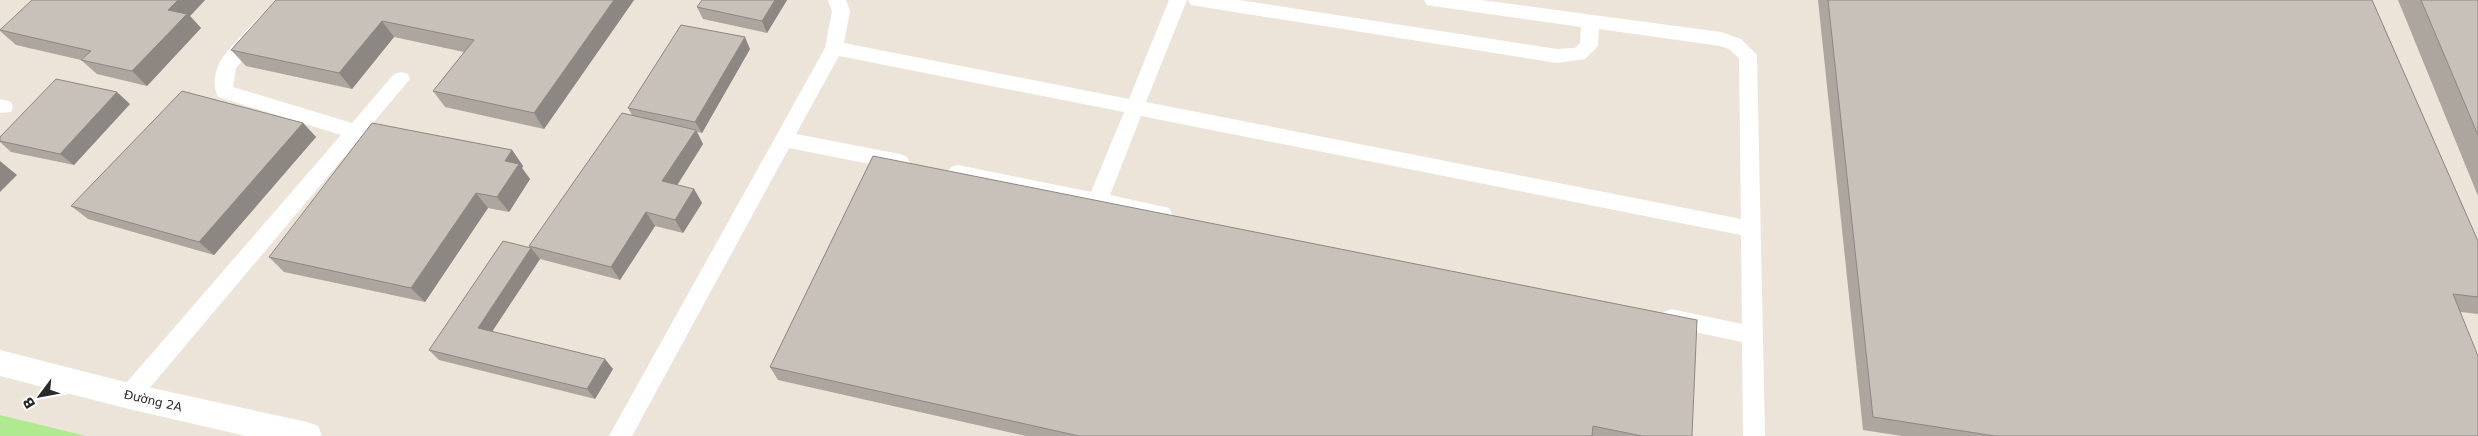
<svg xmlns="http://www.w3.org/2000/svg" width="2478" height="436" font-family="'DejaVu Sans',sans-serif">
	<rect width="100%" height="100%" fill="#ede4d9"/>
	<path fill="#afe990" d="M0,415L86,436H0Z"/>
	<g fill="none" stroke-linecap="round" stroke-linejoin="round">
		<path fill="#fff" fill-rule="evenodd" d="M276,0H295L236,68L233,87L352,123L394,74L401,72L408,74L410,79L137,403L129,406L121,403L118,396L121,389L341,135L218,97C213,86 214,75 219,64C225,50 263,14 276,0Z
			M828,0H846L850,11L844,43L1129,99L1169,0H1187L1146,102L1741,219L1739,58L1729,49L1720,46L1599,29L1598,46L1585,59L1557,63L1197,6L1191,5L1188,0H1239L1557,49L1575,48L1580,43L1581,27L1433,6L1427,5L1424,0H1481L1721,32L1741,39L1757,55L1765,436H1743L1742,342L1671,327L1664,324L1660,318L1664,312L1671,309L1742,324L1741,235L1141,116L1110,195L1169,208L1172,214L1169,220L1162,222L958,181L951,179L948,173L951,167L958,165L1091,192L1124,112L839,56L796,134L900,154L907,157L910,162L907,167L900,170L789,148L632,436H609L825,48L832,11Z
			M0,99L11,102L13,107L11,112L0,113Z"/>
		<path fill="#fff" fill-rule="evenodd" d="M0,350L129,383L307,422L318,426L322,436H246L129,409L0,376Z"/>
	</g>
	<path fill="#aca69f" d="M32,0H205L190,16L201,28L147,86L97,74L81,60L16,45L0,31Z
		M276,0H634L544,129L445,107L433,91L464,52L394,37L352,89L246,66L231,50Z
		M787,0L767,33L703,19L697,7Z
		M1818,0H2372L2478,241V314L2461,312L2478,436H1902L1863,430Z
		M2398,0H2478V196Z
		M750,49L702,133L697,132L703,144L677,185L694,189L702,203L683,233L655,226L620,280L540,259L492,331L613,369L595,399L439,360L429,350L531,248L529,246L632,115L628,108Z
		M130,104L74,165L11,152L0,142V137Z
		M303,123L316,137L214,255L88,219L71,206Z
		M512,150L523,166L522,168L530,179L509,212L488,208L425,302L284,272L269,257Z
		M873,156L1692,436H1026L778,380L770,367Z"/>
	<path fill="#8c8782" d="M178,0H205L190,16L201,28L147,86L132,71L168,10Z
		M614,0H634L544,129L534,113Z
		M775,0H787L767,33L762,21Z
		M382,21L394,37L352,89L339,73Z
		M745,37L750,49L702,133L695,122Z
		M117,92L130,104L74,165L60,154Z
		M303,123L316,137L214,255L199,242Z
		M696,130L703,144L671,195L662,181Z
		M512,150L523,166L522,168L530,179L509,212L497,197L505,161Z
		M0,161L17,175L0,192Z
		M694,189L702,203L683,233L675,220Z
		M476,193L488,208L425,302L411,288Z
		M646,212L655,226L620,280L611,267Z
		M531,248L540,259L488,338L478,328Z
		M605,359L613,369L595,399L587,389Z"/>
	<path fill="#c8c1b9" stroke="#8c8782" d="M32,0H178L168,10L187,14L132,71L81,60L91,51L0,30Z
		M276,0H614L534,113L433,91L474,40L382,21L339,73L231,50Z
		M702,0H775L762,21L697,7Z
		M1828,0H2372L2478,241V297L2453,294L2478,356V436H1995L1873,417Z
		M2421,0H2478V135Z
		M681,25L745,37L695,122L628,108Z
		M56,79L117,92L60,154L0,141V137Z
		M182,91L303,123L199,242L71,206Z
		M622,113L696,130L662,181L694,189L675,220L646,212L611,267L529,246Z
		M372,123L512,150L505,161L519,164L497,197L476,193L411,288L269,257Z
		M873,156L1697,320L1692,436H1642L1593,426L1592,436H1079L770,367Z
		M503,241L531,248L478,328L605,359L587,389L429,350Z"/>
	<g text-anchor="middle" stroke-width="4" stroke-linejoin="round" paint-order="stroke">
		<g font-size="12" fill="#292929" stroke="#fff">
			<text transform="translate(153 401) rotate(13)" y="4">Đường 2A</text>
		</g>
	</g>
	<g transform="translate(40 396) rotate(238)" stroke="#ffffff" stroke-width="4" paint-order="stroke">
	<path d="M0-4L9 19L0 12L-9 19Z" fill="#292929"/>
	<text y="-8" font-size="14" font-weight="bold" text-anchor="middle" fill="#292929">B</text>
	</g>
</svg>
